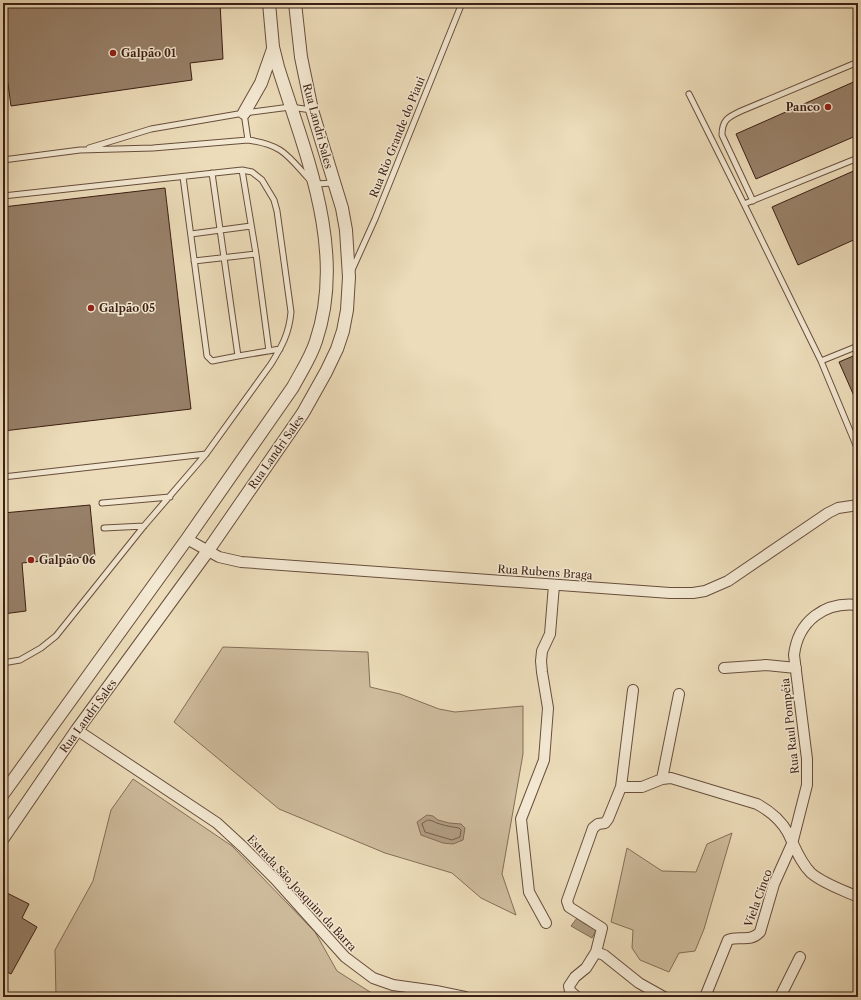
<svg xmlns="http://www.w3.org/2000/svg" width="861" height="1000" font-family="'Libre Caslon Text',serif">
	<rect width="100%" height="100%" fill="#ecdcb9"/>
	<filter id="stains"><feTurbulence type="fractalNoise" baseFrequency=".005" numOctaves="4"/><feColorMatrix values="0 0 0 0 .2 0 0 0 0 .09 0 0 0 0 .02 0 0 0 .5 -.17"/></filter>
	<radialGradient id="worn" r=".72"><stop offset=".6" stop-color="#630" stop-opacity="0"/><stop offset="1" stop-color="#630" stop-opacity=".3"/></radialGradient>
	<path fill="#cebc9d" stroke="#856e58" d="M223,647L368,652L370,687L400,694L439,709L455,712L523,706V754L502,874L516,915L481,898L452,873L385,853L279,809L174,722Z
		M133,779L232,846L315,932L337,971L378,997H56L55,950L93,881L111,810Z
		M732,833L704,929L695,951L679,953L669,972L640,960L632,948L633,930L611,922L627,848L662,871L696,872L707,844Z"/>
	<path fill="#b09c81" stroke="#826a55" d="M427,815L433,816L438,820L449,823L461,824L465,828L463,840L453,844L443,843L421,835L417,822Z
		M577,918L585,924L597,929L592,938L571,926Z"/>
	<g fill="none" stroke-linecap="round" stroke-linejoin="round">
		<path stroke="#765e4a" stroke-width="1" d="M428,820C433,820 435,823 440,824C446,826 453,827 459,828L461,830L460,837L452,840L425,832L422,824Z"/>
	</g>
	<path fill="#98816a" stroke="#3c1f14" d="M3,3H220L223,59L190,63L192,80L11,106L3,48Z
		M858,80V135L756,179L736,134Z
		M858,169V238L798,265L772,207Z
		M165,188L191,409L3,431V207Z
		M858,354V405L839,362Z
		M90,505L95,556L22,563L26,611L3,614V513Z
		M3,891L29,904L22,918L37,927L11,974L3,970Z"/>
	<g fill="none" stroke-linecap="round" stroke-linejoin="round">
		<g stroke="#684e3d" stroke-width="7">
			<path id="service" d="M689,94L744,204L821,361L858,450
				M244,113L248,140
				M89,148L151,129L244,113L290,107L312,110
				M3,160L80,150L153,148L248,140C283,145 287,155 309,179
				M242,170L256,254L269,351
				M212,173L238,356L280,349
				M183,177L207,356L212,361L238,356
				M315,184L334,183
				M3,196L242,170L252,172L262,180L274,200L277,211L291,312C289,334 282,346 271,364L206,454L144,526L56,636L41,648L20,660L3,663
				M753,201L722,135C722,120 728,117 741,111L858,62
				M744,204L858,158
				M191,234L251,226
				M194,261L256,254
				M352,270L375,219L462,3
				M821,361L858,346
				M3,477L206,454
				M102,503L170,497
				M104,528L144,526"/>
		</g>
		<g stroke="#684e3d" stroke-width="12">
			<path id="minor" d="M187,539L219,557L241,562L670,593H693L705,591L728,581L828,513L838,508L858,505
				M724,668L766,665L796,668
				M77,730L217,823L243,847L275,879L345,957L373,978L393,985L436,991L465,997
				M662,779L679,694
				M621,787H642L662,779L671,778L757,804C770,811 781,820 788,833C795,847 800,862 811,873C824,884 843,890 858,897
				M546,923L529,892L521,819L544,760L548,708L542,672L541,661L542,651L550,634L554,585
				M596,952L604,955L639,983L664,997
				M577,997L570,991L569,986L575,977L586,968L596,952L602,928L569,907L567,901L593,828L598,824L605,823L608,819L621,787L633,690
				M705,997L728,940C739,935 750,943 760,932L774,884L792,844L807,785V759L794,655C798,621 825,601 858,605
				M780,997L800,957"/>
		</g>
		<g stroke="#684e3d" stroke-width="14">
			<path id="tertiary" d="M244,113L261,83L273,49
				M3,794L187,539L293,387C301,372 311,357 316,341C347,250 305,153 278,67L273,47L269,3
				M3,838L77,730L207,552L303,413L326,372L337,349L343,331L347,310L349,277L346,230L342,208L312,110L301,57L295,3"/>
		</g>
		<use href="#service" stroke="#f3e8d2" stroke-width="5"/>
		<use href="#minor" stroke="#f3e8d2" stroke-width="10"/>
		<use href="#tertiary" stroke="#f3e8d2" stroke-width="12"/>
	</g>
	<g fill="#8f2418" stroke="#f3e8d2" stroke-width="1.5">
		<circle cx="113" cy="53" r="4"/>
		<circle cx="828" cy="107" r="4"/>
		<circle cx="91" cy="308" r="4"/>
		<circle cx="31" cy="560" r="4"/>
	</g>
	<g text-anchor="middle" stroke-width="3" stroke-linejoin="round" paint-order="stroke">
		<g font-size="11" font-weight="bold" fill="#3c1f14" stroke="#f3e8d2" text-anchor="start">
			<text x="121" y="57">Galpão 01</text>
			<text x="820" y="111" text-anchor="end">Panco</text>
			<text x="99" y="312">Galpão 05</text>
			<text x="39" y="564">Galpão 06</text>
		</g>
		<g font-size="11" fill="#3c1f14" stroke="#f3e8d2">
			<text transform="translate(318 126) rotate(75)" y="4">Rua Landri Sales</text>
			<text transform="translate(397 137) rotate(-68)" y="4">Rua Rio Grande do Piaui</text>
			<text transform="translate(276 452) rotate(-55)" y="4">Rua Landri Sales</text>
			<text transform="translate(545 572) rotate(4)" y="4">Rua Rubens Braga</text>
			<text transform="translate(88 716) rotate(-54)" y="4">Rua Landri Sales</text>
			<text transform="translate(790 726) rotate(-96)" y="4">Rua Raul Pompéia</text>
			<text transform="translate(302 893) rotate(47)" y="4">Estrada São Joaquim da Barra</text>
			<text transform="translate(758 898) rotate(-70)" y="4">Viela Cinco</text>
		</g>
	</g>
	<rect width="861" height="1000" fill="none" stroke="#ecdcb9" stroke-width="16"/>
	<rect x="4" y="4" width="853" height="992" fill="none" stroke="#3c1f14" stroke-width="2"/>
	<rect x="8" y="8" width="845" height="984" fill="none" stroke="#3c1f14"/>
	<rect width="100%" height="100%" filter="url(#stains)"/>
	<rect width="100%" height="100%" fill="url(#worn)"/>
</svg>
